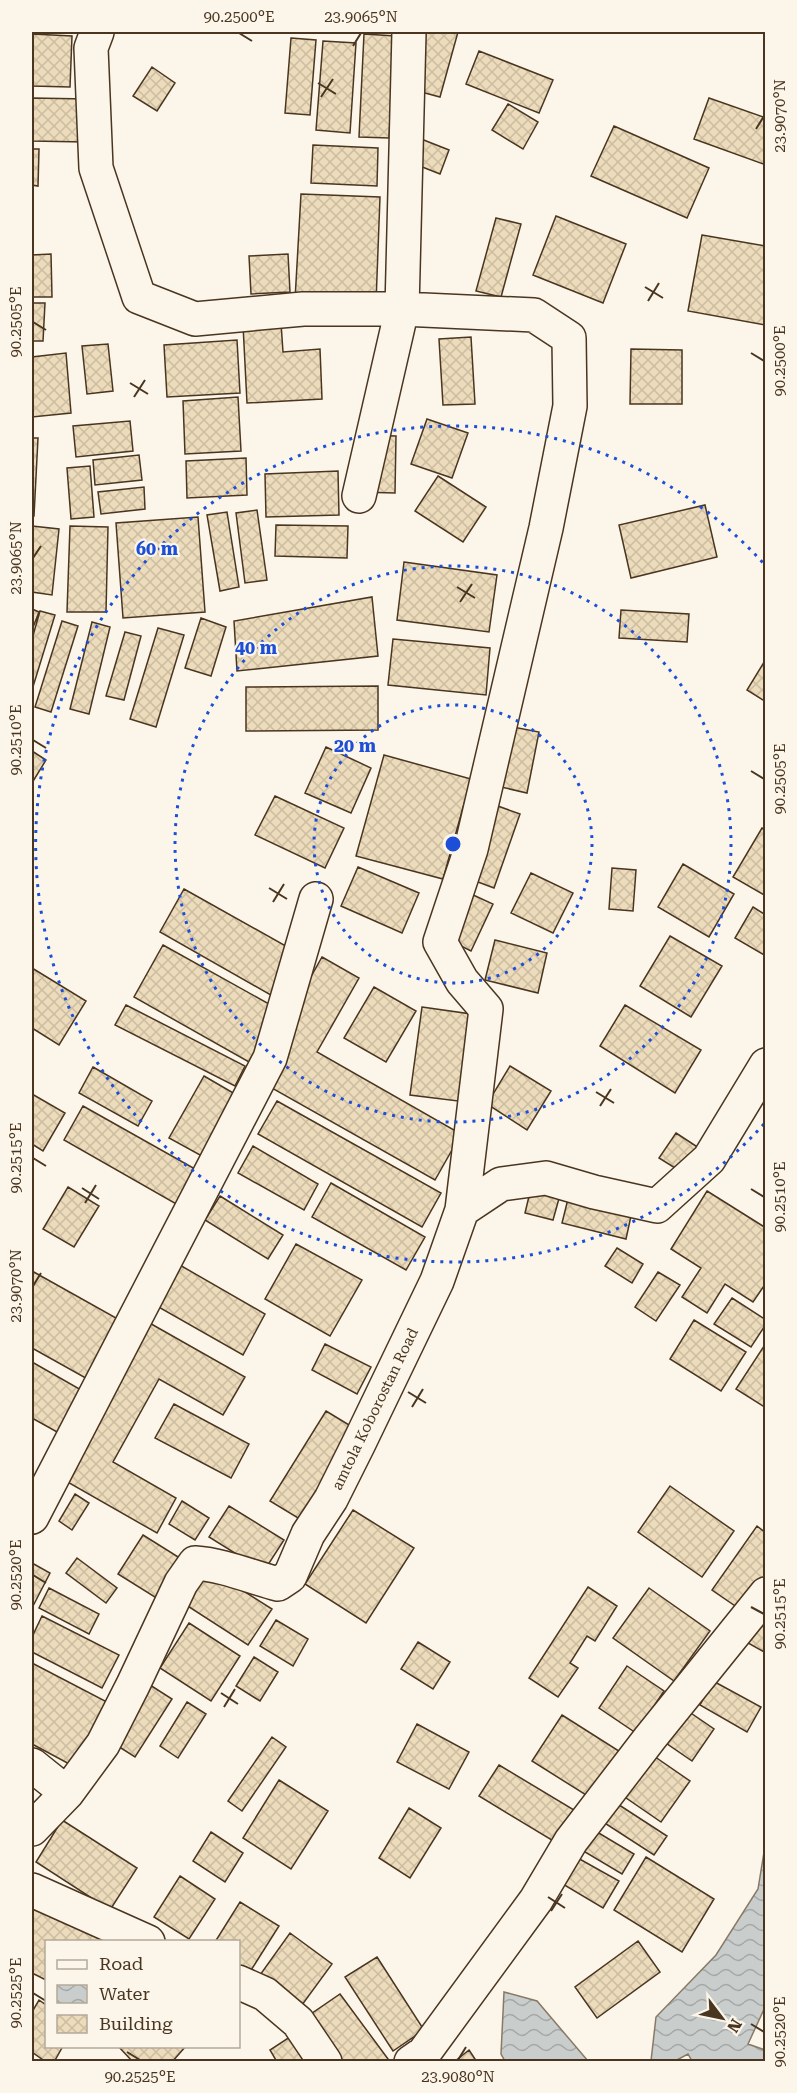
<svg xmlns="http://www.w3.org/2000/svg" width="797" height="2093" font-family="'Roboto Serif',serif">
	<defs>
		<pattern id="water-waves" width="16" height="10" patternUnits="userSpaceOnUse" patternTransform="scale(1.5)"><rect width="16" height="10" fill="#c9cecd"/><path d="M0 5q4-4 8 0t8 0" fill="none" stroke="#a5a8a6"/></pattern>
		<pattern id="building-cross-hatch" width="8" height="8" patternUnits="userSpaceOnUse" patternTransform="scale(1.5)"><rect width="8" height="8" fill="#ecdcbc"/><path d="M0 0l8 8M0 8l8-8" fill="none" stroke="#ccbda1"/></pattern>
	</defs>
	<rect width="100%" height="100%" fill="#fbf6e9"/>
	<path fill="url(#water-waves)" stroke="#887966" stroke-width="1.5" d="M765,1846V2007L748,2044L765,2050V2061H692L688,2054L675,2061H651L656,2017L716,1955L758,1889Z
		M504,1992L537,2001L588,2061H505L501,2054Z"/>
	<path fill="url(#building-cross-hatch)" stroke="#4a3520" stroke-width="1.5" d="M426,32H458L440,97L410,89Z
		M32,34L72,36L70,87L32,86Z
		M364,34L395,36L389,138L359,137Z
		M291,38L316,40L310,115L285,113Z
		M323,41L356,43L350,133L316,130Z
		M479,51L553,80L539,113L466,84Z
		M152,67L175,83L157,111L133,96Z
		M32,98L87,99L85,142L32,141Z
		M709,98L766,118V165L694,139Z
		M508,104L538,122L523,149L492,130Z
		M614,126L709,168L687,218L591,176Z
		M406,133L449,150L440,174L397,157Z
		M313,145L378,148L377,186L311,183Z
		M32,149H39L38,186L32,185Z
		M301,194L380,197L376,303L295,300Z
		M556,216L626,244L603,303L533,275Z
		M496,218L521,224L501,297L476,291Z
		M702,235L766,246V325L688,311Z
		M51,254L52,297H32V255Z
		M288,254L290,292L251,294L249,256Z
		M32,303H45L43,341H32Z
		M281,323L283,352L320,349L322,399L247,403L243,325Z
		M471,337L475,404L443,405L439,339Z
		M237,340L240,393L167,397L164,345Z
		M108,344L113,391L87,394L82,346Z
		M631,349L682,350V404H630Z
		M66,353L71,413L32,417V357Z
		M238,397L241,451L185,454L183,401Z
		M427,419L468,433L452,478L411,464Z
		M130,421L133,451L76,457L73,426Z
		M360,435L396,436L395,493L359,492Z
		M32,438H38L34,516H32Z
		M139,455L142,480L95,485L93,460Z
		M246,458L247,495L187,498L186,461Z
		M90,466L94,517L71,519L67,468Z
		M338,471L339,515L266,517L265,474Z
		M438,476L486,507L463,542L415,511Z
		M144,487L145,509L101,514L98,492Z
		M705,505L717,557L631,578L619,525Z
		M257,510L267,580L245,583L236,513Z
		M227,512L239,587L220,591L207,515Z
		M198,517L205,612L123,618L116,523Z
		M276,525L348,526L347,558L275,556Z
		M32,526L59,529L52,595L32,592Z
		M70,526L108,527L106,612H67Z
		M404,562L497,575L489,632L397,620Z
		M372,597L378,656L237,671L234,621Z
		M32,609L39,612L32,630Z
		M621,610L689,614L687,642L619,638Z
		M40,611L55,615L32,690V639Z
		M201,618L226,627L211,676L185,668Z
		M62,621L78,626L51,712L35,707Z
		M92,622L110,627L89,714L70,709Z
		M158,628L184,635L156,727L130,719Z
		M125,632L141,636L124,700L106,696Z
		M393,639L490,648L486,695L388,685Z
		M766,659V702L747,690Z
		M378,686V730L246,731V687Z
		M513,727L539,732L527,793L501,787Z
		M326,747L371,768L351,813L305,793Z
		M32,751L46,760L32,783Z
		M384,755L471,779L443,879L356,856Z
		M275,796L344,828L325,868L255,835Z
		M495,805L520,814L494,888L470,879Z
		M762,828L766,830V896L733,877Z
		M683,864L734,894L709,937L658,907Z
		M358,867L419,893L402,933L341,906Z
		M612,868L636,870L633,911L609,909Z
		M531,873L573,893L553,933L511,913Z
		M184,889L300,954L276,998L160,932Z
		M471,894L493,904L471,951L449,940Z
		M753,907L766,915V956L735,938Z
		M670,936L722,966L691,1017L640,986Z
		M495,940L547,953L538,993L485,980Z
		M163,945L278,1009L249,1062L134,997Z
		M322,957L359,978L317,1052L461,1134L435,1180L254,1078Z
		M32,968L86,1001L59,1045L32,1028Z
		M374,987L416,1011L386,1062L344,1038Z
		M126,1005L245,1066L235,1086L115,1025Z
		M625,1005L701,1050L675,1093L600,1046Z
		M422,1007L471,1014L458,1101L410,1095Z
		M510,1066L551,1091L527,1130L487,1104Z
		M93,1067L152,1101L138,1126L79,1093Z
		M204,1076L254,1105L220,1166L169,1138Z
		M32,1094L65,1113L43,1151L32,1144Z
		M277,1101L441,1193L422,1227L258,1134Z
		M83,1106L204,1174L185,1209L64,1140Z
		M676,1133L699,1148L683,1173L659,1158Z
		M253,1146L318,1184L304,1210L238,1173Z
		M331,1183L425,1237L406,1270L312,1217Z
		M68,1187L99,1206L74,1247L43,1229Z
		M531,1188L560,1195L553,1220L525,1213Z
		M707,1191L766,1228V1283L753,1302L725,1284L707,1313L682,1297L701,1268L671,1249Z
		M220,1196L283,1235L268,1259L205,1220Z
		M568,1199L631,1216L626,1239L562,1223Z
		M296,1244L362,1280L330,1336L265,1299Z
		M617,1248L643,1264L632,1283L605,1266Z
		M178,1264L265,1314L243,1355L155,1305Z
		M32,1271L125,1323L91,1381L32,1348Z
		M658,1272L680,1285L656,1321L635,1307Z
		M732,1298L766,1320V1324L751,1347L714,1324Z
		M694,1320L746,1352L721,1391L670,1359Z
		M146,1321L245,1377L223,1415L159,1379L113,1462L176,1498L157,1533L57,1476Z
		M766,1343V1408L736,1389Z
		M325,1344L371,1367L357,1394L312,1370Z
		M32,1362L90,1395L66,1437L32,1418Z
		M174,1404L249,1444L231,1478L155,1438Z
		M326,1411L359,1431L303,1521L270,1501Z
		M670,1486L734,1531L702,1577L638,1532Z
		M75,1494L89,1503L72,1530L59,1521Z
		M182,1501L209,1518L195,1540L169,1524Z
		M229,1506L284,1540L264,1571L209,1537Z
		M353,1510L414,1548L366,1623L305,1584Z
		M757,1526L766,1533V1580L744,1612L712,1590Z
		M143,1535L183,1560L158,1599L118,1574Z
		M77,1558L117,1588L106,1603L66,1573Z
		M32,1563L50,1573L32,1608Z
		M205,1567L272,1609L248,1645L183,1603Z
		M588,1587L617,1606L595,1641L587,1636L570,1663L578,1668L558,1697L529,1678Z
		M49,1588L99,1614L89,1634L39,1608Z
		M649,1588L710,1631L674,1681L613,1638Z
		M42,1616L119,1655L102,1688L32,1652V1637Z
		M276,1620L308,1639L293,1666L260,1646Z
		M761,1620L766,1623V1653L748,1643Z
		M189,1623L240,1656L211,1701L160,1668Z
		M418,1642L450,1662L433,1689L401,1669Z
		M254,1657L278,1672L260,1701L236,1686Z
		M32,1663L107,1702L73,1766L32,1744Z
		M627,1666L664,1691L636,1733L599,1708Z
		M713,1681L761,1707L747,1732L700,1705Z
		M150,1685L172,1699L135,1757L113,1743Z
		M187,1702L206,1714L178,1758L160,1746Z
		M685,1709L714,1729L692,1761L663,1741Z
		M562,1715L622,1753L594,1800L532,1761Z
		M417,1724L469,1752L449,1789L397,1762Z
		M272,1737L286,1747L242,1811L228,1801Z
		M648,1752L690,1781L661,1822L619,1793Z
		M499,1765L579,1813L560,1845L479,1796Z
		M279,1780L328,1811L291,1869L243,1838Z
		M613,1801L667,1836L654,1855L600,1820Z
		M409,1808L441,1828L410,1878L379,1858Z
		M62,1820L137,1868L110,1910L36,1862Z
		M592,1829L634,1854L622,1874L580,1849Z
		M211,1832L243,1853L225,1882L193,1861Z
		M576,1857L619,1881L603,1908L561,1883Z
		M646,1857L714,1899L682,1952L614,1910Z
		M180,1876L215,1899L189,1939L154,1917Z
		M32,1899L107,1934L103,1942H46V1980L32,1973Z
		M240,1902L279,1926L248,1975L238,1969V1942H215Z
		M290,1933L332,1964L302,2005L260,1975Z
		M638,1941L660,1972L597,2018L575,1987Z
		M377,1957L424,2030L393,2051L345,1977Z
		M340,1994L388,2059L385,2062H341L308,2016Z
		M39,2000L46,2005V2046H63L54,2062H46L32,2052V2012Z
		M299,2031L319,2062H277L270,2050Z
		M118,2046H186L172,2062H133Z
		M469,2050L477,2062H454Z"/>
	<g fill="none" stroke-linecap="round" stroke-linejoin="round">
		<g stroke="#4a3520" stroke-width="36">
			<path id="street" d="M97,32L91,48L96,168L139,297L195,319L303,309H402L534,315L569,338L570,406L546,528L471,849L440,942L462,981L486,1009L462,1210
				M359,496L402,309L409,32
				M32,1517L270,1058L316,899
				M32,1765L67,1793
				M32,1829L67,1793L103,1744L133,1685L181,1583L195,1563C224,1565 251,1577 278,1584L290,1576L308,1534L331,1499L359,1443L437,1281L462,1210L501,1184L546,1178L594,1192L657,1206L709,1159L766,1065
				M32,1890L148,1942
				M238,1982L265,1994L298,2022L325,2062
				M411,2062L424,2053L536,1900L571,1841L650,1738L766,1594"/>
		</g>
		<use href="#street" stroke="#fbf6e9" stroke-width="33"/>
	</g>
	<path fill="none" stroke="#4a3520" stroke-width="2" d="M239,33L252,41M353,46L361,33M318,83L336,94M321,97L333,79M756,129L764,116M645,287L663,298M648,301L659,283M33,322L46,330M751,353L764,361M130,383L148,394M134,397L145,380M33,558L41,546M457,587L475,598M460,602L472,584M33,740L46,748M751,771L764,779M269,888L287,899M273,902L284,884M596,1092L614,1103M600,1106L611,1089M33,1158L46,1166M82,1188L99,1199M751,1189L764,1197M85,1203L96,1185M33,1286L41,1273M408,1392L426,1403M412,1407L423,1389M33,1575L46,1583M751,1607L764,1614M221,1693L238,1704M224,1707L235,1689M548,1897L565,1908M551,1911L562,1894M33,1993L46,2001M751,2024L764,2032M127,2052L140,2060M458,2060L466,2047"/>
	<g fill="none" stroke="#1d4ed8" stroke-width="3" stroke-dasharray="3 6">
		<circle cx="453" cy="844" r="139"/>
		<circle cx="453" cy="844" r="278"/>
		<path d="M764 1124A418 418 0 1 1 764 564"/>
	</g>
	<g text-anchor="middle" stroke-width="4.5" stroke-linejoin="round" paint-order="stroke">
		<g font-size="15" fill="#4a3520" stroke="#fbf6e9">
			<text transform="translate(375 1409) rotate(-64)" y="5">amtola Koborostan Road</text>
		</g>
	</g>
	<circle cx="453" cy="844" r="9" fill="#1d4ed8" stroke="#fbf6e9" stroke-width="3"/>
	<g font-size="18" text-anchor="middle" font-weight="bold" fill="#1d4ed8" stroke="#fbf6e9" stroke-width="4.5" stroke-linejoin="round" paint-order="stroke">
		<text x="157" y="555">60 m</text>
		<text x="256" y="654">40 m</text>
		<text x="355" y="752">20 m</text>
	</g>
	<rect width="797" height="2093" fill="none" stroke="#fbf6e9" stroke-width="66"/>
	<rect x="45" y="1940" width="195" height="108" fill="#fbf6e9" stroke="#b4a999" stroke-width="1.5"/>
	<rect x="57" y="1960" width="30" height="9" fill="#fbf6e9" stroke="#b4a999" stroke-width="1.5"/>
	<text x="99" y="1970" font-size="18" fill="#4a3520">Road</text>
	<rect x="57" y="1985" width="30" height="18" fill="url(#water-waves)" stroke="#b4a999" stroke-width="1.5"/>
	<text x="99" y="2000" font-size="18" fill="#4a3520">Water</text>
	<rect x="57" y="2015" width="30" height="18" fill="url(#building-cross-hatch)" stroke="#b4a999" stroke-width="1.5"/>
	<text x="99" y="2030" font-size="18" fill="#4a3520">Building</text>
	<g transform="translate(722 2018) rotate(122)" stroke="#fbf6e9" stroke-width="4.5" paint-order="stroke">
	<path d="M0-4.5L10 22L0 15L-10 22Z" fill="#4a3520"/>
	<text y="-9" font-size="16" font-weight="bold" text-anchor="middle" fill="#4a3520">N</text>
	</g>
	<rect x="33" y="33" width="731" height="2027" fill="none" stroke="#4a3520" stroke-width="2"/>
	<g font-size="15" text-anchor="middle" fill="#4a3520">
		<text x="239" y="22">90.2500°E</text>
		<text x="361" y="22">23.9065°N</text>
		<text transform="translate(780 116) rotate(-90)" y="5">23.9070°N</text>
		<text transform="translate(16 322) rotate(-90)" y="5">90.2505°E</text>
		<text transform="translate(780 361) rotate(-90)" y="5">90.2500°E</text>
		<text transform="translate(16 558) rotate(-90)" y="5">23.9065°N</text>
		<text transform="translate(16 740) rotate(-90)" y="5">90.2510°E</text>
		<text transform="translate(780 779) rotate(-90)" y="5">90.2505°E</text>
		<text transform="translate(16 1158) rotate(-90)" y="5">90.2515°E</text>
		<text transform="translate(780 1197) rotate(-90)" y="5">90.2510°E</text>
		<text transform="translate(16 1286) rotate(-90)" y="5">23.9070°N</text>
		<text transform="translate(16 1575) rotate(-90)" y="5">90.2520°E</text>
		<text transform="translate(780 1614) rotate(-90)" y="5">90.2515°E</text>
		<text transform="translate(16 1993) rotate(-90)" y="5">90.2525°E</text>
		<text transform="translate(780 2032) rotate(-90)" y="5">90.2520°E</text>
		<text x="140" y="2082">90.2525°E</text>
		<text x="458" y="2082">23.9080°N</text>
	</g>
</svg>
